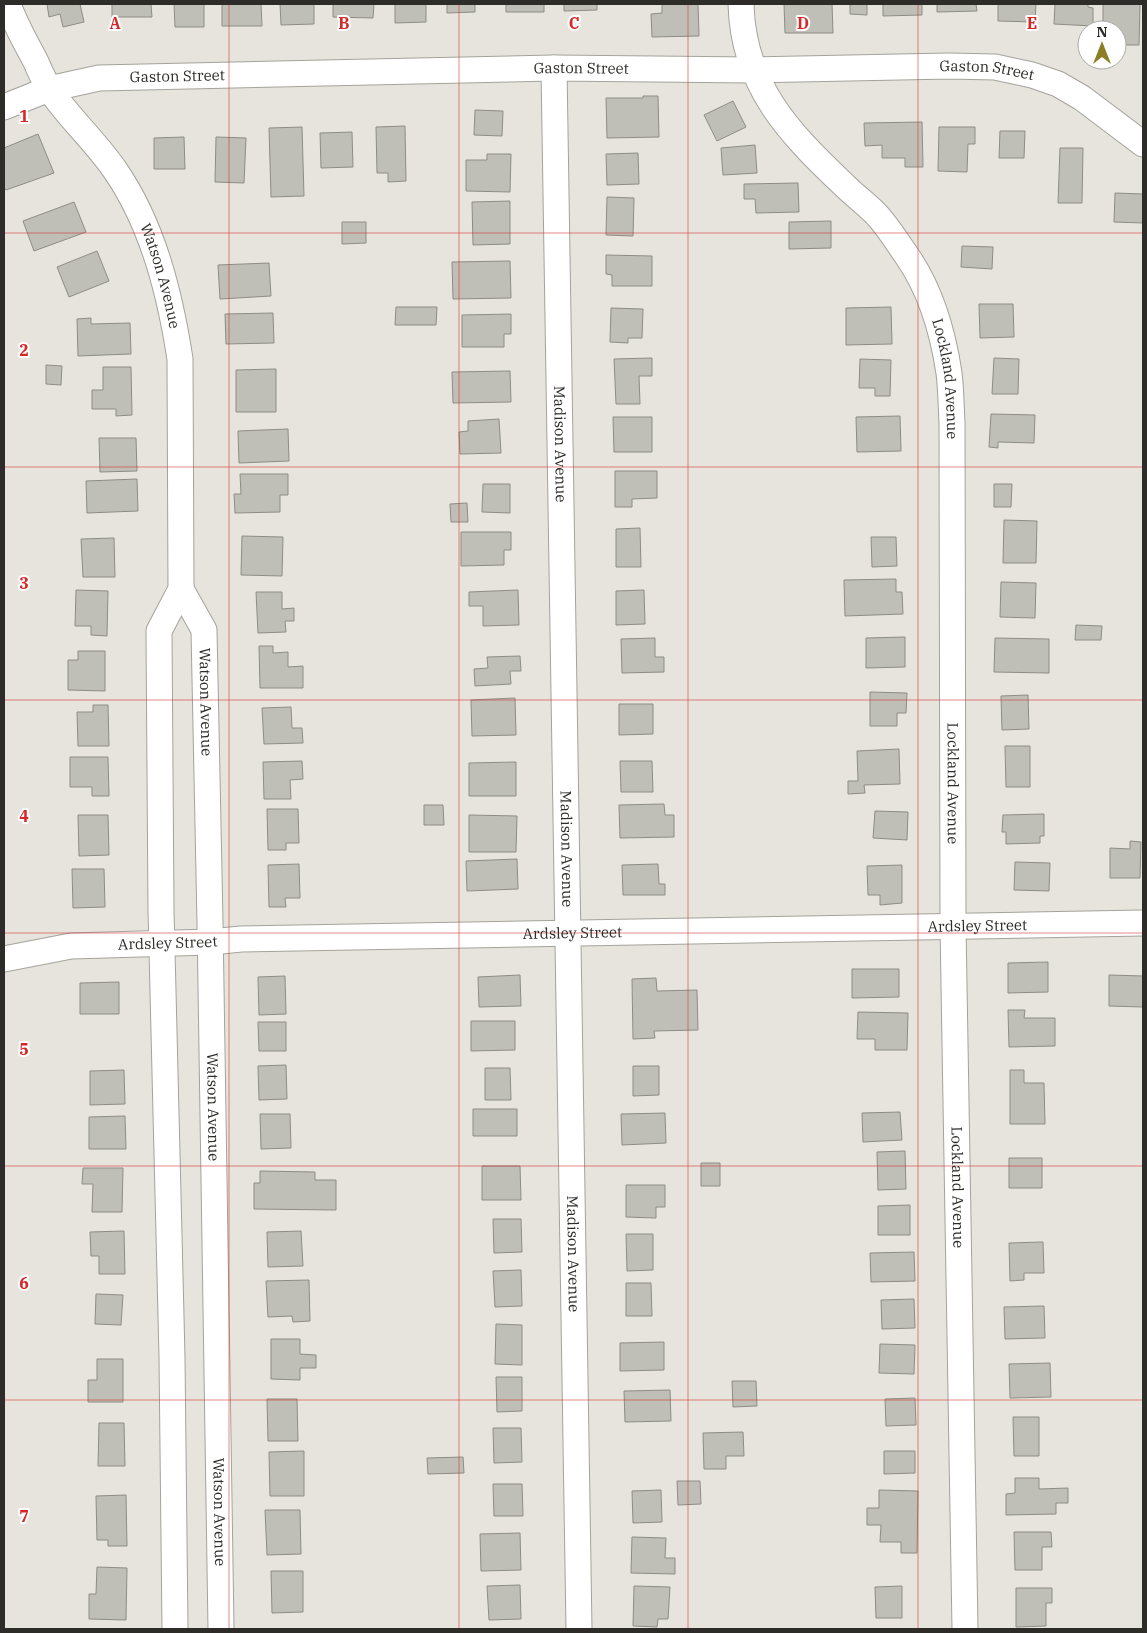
<svg xmlns="http://www.w3.org/2000/svg" width="1147" height="1633" font-family="'IBM Plex Serif',serif">
	<rect width="100%" height="100%" fill="#e6e4dc"/>
	<path fill="#c0bfb7" stroke="#8e8d85" d="M47,4H80L84,22L63,27L60,14L49,17Z
		M112,4H151L152,17H112Z
		M174,4H204V27H175Z
		M222,4H261L262,26H222Z
		M280,4H314V24L281,25Z
		M333,4H374L373,18L333,17Z
		M395,4H426V22L395,23Z
		M447,4H475V12L447,13Z
		M506,4H544V12H506Z
		M564,4H597V10L564,11Z
		M662,4H698L699,36L652,37L651,14L662,13Z
		M784,4H832L833,33H785Z
		M850,4H867V15L850,14Z
		M883,4H922V15L883,16Z
		M937,4H976L977,11L937,12Z
		M998,4H1036L1035,22L998,21Z
		M1055,4H1088V7L1093,8V26L1054,24Z
		M1103,4H1140L1139,45H1117V30H1103Z
		M643,96H658L659,137L607,138L606,98H643Z
		M733,101L746,127L717,141L704,115Z
		M475,110L503,111L502,136L474,135Z
		M922,122L923,167H905V158H882V145L865,146L864,123Z
		M405,126L406,181L388,182V173H377L376,127Z
		M302,127L304,196L271,197L269,128Z
		M939,127H975V144H968L967,172L938,171Z
		M1000,131H1025L1024,158H999Z
		M352,132L353,167L321,168L320,133Z
		M38,134L54,173L6,190L4,188V148Z
		M184,137L185,169H154V138Z
		M216,137L246,138L244,183L215,182Z
		M755,145L757,173L723,175L721,148Z
		M1060,148H1083L1082,203H1058Z
		M638,153L639,184L607,185L606,154Z
		M487,154H511L510,192L466,191V160H487Z
		M798,183L799,212L756,213L755,199H744V184Z
		M1115,193L1143,194V223L1114,222Z
		M607,197L634,198L633,236L606,235Z
		M510,201V244L473,245L472,202Z
		M74,202L86,232L34,251L23,221Z
		M831,221V248L789,249V222Z
		M342,222H366V243L342,244Z
		M962,246L993,247L992,269L961,267Z
		M97,251L109,281L69,297L57,267Z
		M606,255L652,256V286H612V275L606,274Z
		M510,261L511,298L453,299L452,262Z
		M269,263L271,296L220,299L218,265Z
		M979,304H1013L1014,337L980,338Z
		M396,307H437L436,325H395Z
		M891,307L892,344L846,345V308Z
		M611,308L643,309L642,338H628V343L610,342Z
		M273,313L274,343L226,344L225,314Z
		M511,314V334H504V347H462V315Z
		M91,318V324L130,323L131,354L78,356L77,319Z
		M652,358V376H639L640,404H616L614,359Z
		M994,358L1019,359L1018,394H992Z
		M860,359L891,360L890,396H875V388H859Z
		M46,365L62,366L61,385L46,384Z
		M103,367H131L132,415L116,416V409H92V390H103Z
		M276,369V412H236V370Z
		M510,371L511,402L453,403L452,372Z
		M991,414L1035,415L1034,443L998,442V448L989,447Z
		M900,416L901,451L857,452L856,417Z
		M613,417H652V452H614Z
		M499,419L501,453L460,454L459,432L468,431V421Z
		M288,429L289,461L239,463L238,431Z
		M99,438H136L137,471L100,472Z
		M615,471H657V498L632,499V507H615Z
		M240,474H288V495H280V512L235,513L234,494H241Z
		M137,479L138,511L87,513L86,481Z
		M483,484H510V513L482,512Z
		M994,484H1012L1011,507H994Z
		M467,503L468,522H451L450,504Z
		M1004,520L1037,521L1036,563H1003Z
		M640,528L641,567H616V529Z
		M461,532H511V550H504V565L461,566Z
		M242,536L283,537L282,576L241,575Z
		M871,537H896L897,566L872,567Z
		M114,538L115,577H83L81,539Z
		M896,579V592H902L903,614L845,616L844,580Z
		M1001,582L1036,583L1035,618L1000,617Z
		M76,590L108,591L107,636L91,635V626H75Z
		M518,590L519,625L483,626V606H469V592Z
		M644,590L645,624L616,625V591Z
		M256,592H282V609L294,608V621H285L286,632L258,633Z
		M1076,625L1102,626L1101,640H1075Z
		M905,637V667L866,668V638Z
		M655,638V657H664V672L622,673L621,639Z
		M995,638L1049,639V673L994,672Z
		M259,646H273V653L288,652V667L303,666V688H260Z
		M78,651H105V691L68,690V660H78Z
		M520,656L521,671H510L511,684L475,686L474,669L488,668L487,657Z
		M870,692L907,693L906,713H897V726H870Z
		M1028,695L1029,729L1002,730L1001,696Z
		M515,698L516,735L472,736L471,700Z
		M619,704H653V734L619,735Z
		M93,705H108L109,746H78L77,712H93Z
		M291,707L292,728H302L303,743L264,744L262,708Z
		M1005,746H1030V787H1006Z
		M899,749L900,784L864,785L865,793L848,794V781H858L857,751Z
		M70,757H108L109,796H92V787H70Z
		M302,761L303,779L290,780L291,799H264L263,762Z
		M620,761H652L653,792H621Z
		M516,762V796H469V763Z
		M664,804L665,815H674V837L620,838L619,805Z
		M424,805H443L444,825H424Z
		M267,809H298L299,843H286V850H268Z
		M875,811L908,812L907,840L873,838Z
		M1044,814V836H1040V843L1006,844V832H1002L1003,815Z
		M78,815H108L109,855L79,856Z
		M469,815L517,816L516,852H469Z
		M1130,841L1141,842L1140,878H1110V848L1130,849Z
		M517,859L518,889L467,891L466,861Z
		M1015,862L1050,863L1049,891L1014,890Z
		M299,864L300,898H285L286,907H269L268,865Z
		M658,864L659,884H665V895H623L622,865Z
		M902,865V903L880,905V895H868L867,866Z
		M72,869H104L105,907L73,908Z
		M1048,962V992L1008,993V963Z
		M852,969H899V997L852,998Z
		M520,975L521,1006L479,1007L478,977Z
		M1109,975L1143,976V1007L1109,1006Z
		M285,976L286,1014L259,1015L258,977Z
		M656,978L657,991L697,990L698,1030L654,1031L655,1038L633,1039L632,979Z
		M119,982V1014H80V983Z
		M1008,1010H1025L1024,1018H1055V1046L1009,1047Z
		M858,1012L908,1013L907,1050H875V1039H857Z
		M471,1021H515V1050L471,1051Z
		M258,1022H286V1051H259Z
		M286,1065L287,1099L259,1100L258,1066Z
		M633,1066H659V1095L633,1096Z
		M485,1068H510L511,1100H485Z
		M124,1070L125,1104L90,1105V1071Z
		M1010,1070H1024V1083H1044L1045,1124H1010Z
		M473,1109H517V1136H473Z
		M900,1112L902,1140L863,1142L862,1113Z
		M665,1113L666,1143L622,1145L621,1114Z
		M260,1114H290L291,1148L261,1149Z
		M125,1116L126,1149H89V1117Z
		M905,1151L906,1189L878,1190L877,1152Z
		M1009,1158H1042V1188H1009Z
		M701,1163H720V1186H701Z
		M482,1166H520L521,1200H482Z
		M83,1168H123L122,1212H92L93,1184H82Z
		M260,1171L315,1172V1180H336V1210L254,1209V1183H260Z
		M626,1185H665V1207H656V1218L626,1217Z
		M910,1205V1235H878V1206Z
		M493,1219H521L522,1252L494,1253Z
		M124,1231L125,1274H99V1256H91L90,1232Z
		M301,1231L303,1266L268,1267L267,1232Z
		M626,1234H653V1270L627,1271Z
		M1043,1242L1044,1273H1024V1280L1010,1281L1009,1243Z
		M914,1252L915,1281L871,1282L870,1253Z
		M521,1270L522,1306L495,1307L493,1271Z
		M309,1280L310,1321L293,1322L292,1316L268,1317L266,1281Z
		M626,1283H651L652,1316H626Z
		M96,1294L123,1295L121,1325L95,1324Z
		M914,1299L915,1328L882,1329L881,1300Z
		M1044,1306L1045,1338L1005,1339L1004,1307Z
		M496,1324L522,1325V1365L495,1364Z
		M271,1339H300V1354L316,1355V1368H300V1380L271,1379Z
		M664,1342V1370L620,1371V1343Z
		M880,1344L915,1345L914,1374L879,1373Z
		M97,1359H123V1402H88V1380H97Z
		M1050,1363L1051,1397L1010,1398L1009,1364Z
		M496,1377H522V1411L497,1412Z
		M732,1381H756L757,1406L733,1407Z
		M670,1390L671,1421L625,1422L624,1391Z
		M915,1398L916,1425L886,1426L885,1399Z
		M267,1399H297L298,1441H268Z
		M1013,1417H1039V1456H1014Z
		M99,1423H124L125,1466H98Z
		M493,1428H521L522,1462L494,1463Z
		M743,1432L744,1456H726V1469H704L703,1433Z
		M304,1451V1496H270L269,1452Z
		M884,1451H915V1473L884,1474Z
		M463,1457L464,1473L428,1474L427,1458Z
		M1015,1478H1039V1489L1068,1488V1503H1056V1514L1006,1515V1494L1015,1493Z
		M677,1481H700L701,1504L678,1505Z
		M493,1484H522L523,1516H494Z
		M661,1490L662,1522L633,1523L632,1491Z
		M879,1490L918,1491L917,1553H901V1542H880L881,1525H867V1508H879Z
		M126,1495L127,1546H108V1540H97L96,1496Z
		M265,1510H300L301,1554L267,1555Z
		M1014,1532H1051L1052,1547H1042V1570H1015Z
		M520,1533L521,1570L481,1571L480,1534Z
		M632,1537L666,1538L665,1558H675V1574L631,1573Z
		M97,1567L127,1568L126,1620L89,1619V1594H96Z
		M271,1571H303V1612L272,1613Z
		M520,1585L521,1619L489,1620L487,1586Z
		M634,1586L670,1587L668,1619H658L657,1627L633,1626Z
		M902,1586V1618H876L875,1587Z
		M1016,1588H1052V1603H1046V1626L1016,1627Z"/>
	<g fill="none" stroke-linecap="round" stroke-linejoin="round">
		<g stroke="#a4a39b" stroke-width="27">
			<g id="minor">
				<path id="s1" d="M8,4C15,24 26,43 36,62C40,71 44,81 50,90C69,118 95,141 115,170C153,225 170,294 180,359L181,589L159,631L161,910L172,1357L175,1629"/>
				<path id="s2" d="M741,4C743,85 788,132 844,185C854,195 865,203 875,213C887,225 897,242 907,256C930,289 943,333 949,373C951,389 951,405 952,422L953,926L965,1629"/>
				<path id="s3" d="M554,68L579,1629"/>
				<path id="s4" d="M4,107L49,89L99,78L554,68L753,70L949,66L995,67L1032,75L1058,84L1082,98L1143,144"/>
				<path id="s5" d="M181,589L204,630L210,922L221,1629"/>
				<path id="s6" d="M4,959L71,946L211,942L241,939L1143,923"/>
			</g>
		</g>
		<use href="#minor" stroke="#fff" stroke-width="25"/>
	</g>
	<path fill="none" stroke="#d62828" stroke-width="1" stroke-opacity="0.55" d="M229,4V1629M459,4V1629M688,4V1629M918,4V1629M4,233H1143M4,467H1143M4,700H1143M4,933H1143M4,1166H1143M4,1400H1143"/>
	<g text-anchor="middle" stroke-width="4" stroke-linejoin="round" paint-order="stroke">
		<g font-size="15" fill="#2d2c29" stroke="#fff">
			<text dy="5" stroke="none"><textPath href="#s4" startOffset="582">Gaston Street</textPath></text>
			<text dy="5" stroke="none"><textPath href="#s4" startOffset="988">Gaston Street</textPath></text>
			<text dy="5" stroke="none"><textPath href="#s4" startOffset="178">Gaston Street</textPath></text>
			<text dy="5" stroke="none"><textPath href="#s1" startOffset="315">Watson Avenue</textPath></text>
			<text dy="5" stroke="none"><textPath href="#s2" startOffset="441">Lockland Avenue</textPath></text>
			<text dy="5" stroke="none"><textPath href="#s3" startOffset="376">Madison Avenue</textPath></text>
			<text dy="5" stroke="none"><textPath href="#s5" startOffset="119">Watson Avenue</textPath></text>
			<text dy="5" stroke="none"><textPath href="#s2" startOffset="846">Lockland Avenue</textPath></text>
			<text dy="5" stroke="none"><textPath href="#s3" startOffset="781">Madison Avenue</textPath></text>
			<text dy="5" stroke="none"><textPath href="#s6" startOffset="975">Ardsley Street</textPath></text>
			<text dy="5" stroke="none"><textPath href="#s6" startOffset="570">Ardsley Street</textPath></text>
			<text dy="5" stroke="none"><textPath href="#s6" startOffset="165">Ardsley Street</textPath></text>
			<text dy="5" stroke="none"><textPath href="#s5" startOffset="524">Watson Avenue</textPath></text>
			<text dy="5" stroke="none"><textPath href="#s2" startOffset="1250">Lockland Avenue</textPath></text>
			<text dy="5" stroke="none"><textPath href="#s3" startOffset="1186">Madison Avenue</textPath></text>
			<text dy="5" stroke="none"><textPath href="#s5" startOffset="929">Watson Avenue</textPath></text>
		</g>
	</g>
	<g font-size="16" text-anchor="middle" font-weight="bold" fill="#d62828" stroke="#fff" stroke-width="4" stroke-linejoin="round" paint-order="stroke">
		<text x="115" y="29">A</text>
		<text x="344" y="29">B</text>
		<text x="574" y="29">C</text>
		<text x="803" y="29">D</text>
		<text x="1032" y="29">E</text>
		<text x="24" y="122">1</text>
		<text x="24" y="356">2</text>
		<text x="24" y="589">3</text>
		<text x="24" y="822">4</text>
		<text x="24" y="1055">5</text>
		<text x="24" y="1289">6</text>
		<text x="24" y="1522">7</text>
	</g>
	<rect width="1147" height="1633" fill="none" stroke="#2d2c29" stroke-width="10"/>
	<g transform="translate(1102 45)"><circle r="24" fill="#ffffff" stroke="#ababa9"/>
	<path d="M0-4L9 19L0 12L-9 19Z" fill="#8c7e25"/>
	<text y="-8" font-size="14" font-weight="bold" text-anchor="middle" fill="#2d2c29">N</text>
	</g>
</svg>
